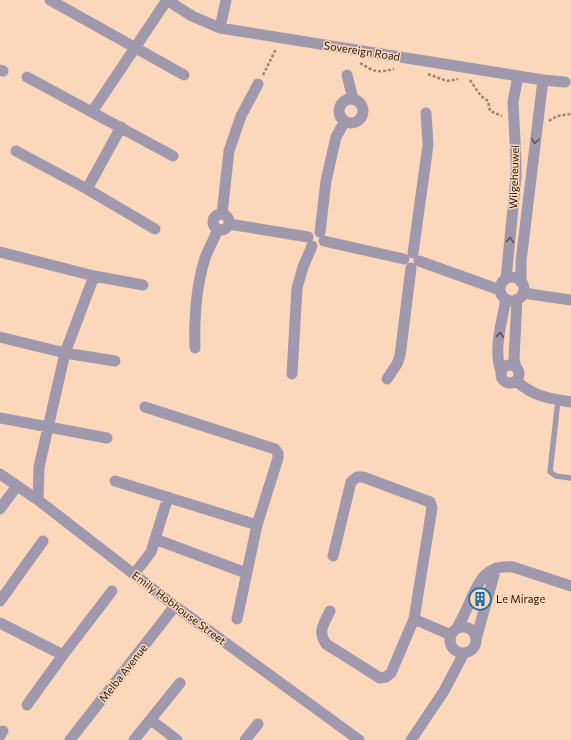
<svg xmlns="http://www.w3.org/2000/svg" width="571" height="740" font-family="Commissioner,sans-serif">
	<rect width="100%" height="100%" fill="#fbd8bc"/>
	<path fill="#fcba82" stroke="#d0a684" d="M480,589L487,592L481,609L474,607Z"/>
	<g fill="none" stroke-linecap="round" stroke-linejoin="round">
		<path stroke="#a0856f" stroke-width="2.5" stroke-dasharray="3 2" stroke-linecap="butt" d="M360,63C374,72 378,73 394,69
			M428,74L447,81L458,79
			M263,75L276,49
			M470,80L481,96L488,101L490,111L502,116
			M549,121L557,116L571,114"/>
		<path stroke="#a099ae" stroke-width="5.5" d="M558,400L550,472L556,476L571,478"/>
		<path stroke="#a099ae" stroke-width="11" d="M50,0L184,75
			M167,0L192,16L220,28L543,80L565,82
			M220,28L226,0
			M0,70L3,71
			M347,75L353,99
			M27,77L173,156
			M339 111a12 12 0 1 1 24 0a12 12 0 1 1-24 0Z
			M92,112L167,0
			M16,151L87,189L155,229
			M87,189L121,127
			M213 222a8 8 0 1 1 16 0a8 8 0 1 1-16 0Z
			M222,214L229,151L241,116L258,84
			M229,224L308,237
			M320,232L326,181L336,137L345,121
			M324,241L404,259
			M0,252L94,276L143,285
			M413,253L428,145L426,113
			M419,261L500,290
			M500 289a12 12 0 1 1 24 0a12 12 0 1 1-24 0Z
			M506,279L516,177V160L513,102L518,76
			M521,282V261L543,80
			M523,293L571,300
			M0,337L65,353L115,361
			M195,348C194,318 196,287 205,258C209,248 214,239 218,229
			M501 374a9 9 0 1 1 18 0a9 9 0 1 1-18 0Z
			M516,367L514,359L517,299
			M501,371C493,351 502,320 506,299
			M292,374L297,288L303,267L312,246
			M387,379L397,364L400,356L411,268
			M516,381C535,397 547,398 571,402
			M145,407L275,449L278,453V458L257,525L237,619
			M0,418L107,438
			M0,474L38,500L175,606L359,740
			M115,481L257,525
			M38,500L39,467L65,353L94,276
			M0,509L17,486
			M155,539L246,573
			M134,574L151,552L168,497
			M0,601L43,541
			M330,611C324,624 317,631 326,644L380,678L386,677L391,673L414,619L432,508L430,502L363,477H357L351,482L333,556
			M414,619L451,635
			M0,623L63,655
			M450 640a13 13 0 1 1 26 0a13 13 0 1 1-26 0Z
			M457,628C461,621 465,613 468,606C478,583 484,564 513,567L571,586
			M476,639L496,568
			M27,705L63,655L112,591
			M151,720L177,740
			M0,736L3,731
			M70,740L175,606
			M134,740L180,683
			M245,740L258,724
			M411,740L444,691L464,653"/>
	</g>
	<defs><path id="oneway-chevron" d="M-2-3.5L2.5 0L-2 3.5" fill="none" stroke-width="1.6" stroke-linecap="round" stroke-linejoin="round"/></defs>
	<g stroke="#5e5354">
		<use href="#oneway-chevron" transform="translate(535 141) rotate(97)"/>
		<use href="#oneway-chevron" transform="translate(510 240) rotate(-84)"/>
		<use href="#oneway-chevron" transform="translate(500 335) rotate(-84)"/>
	</g>
	<defs>
		<g id="building-ring" transform="scale(1.15)"><circle r="9.5" fill="#fbd8bc" stroke="#2273a5" stroke-width="1.5"/><path d="M-4-6H4V6H1V3H-1V6H-4ZM-2.5-4.3h1.7v1.8h-1.7ZM.8-4.3h1.7v1.8H.8ZM-2.5-1h1.7V.8h-1.7ZM.8-1h1.7V.8H.8Z" fill="#2273a5"/></g>
	</defs>
	<g fill-rule="evenodd">
		<use href="#building-ring" x="480" y="599"/>
	</g>
	<g text-anchor="middle" stroke-width="3" stroke-linejoin="round" paint-order="stroke">
		<g font-size="11" fill="#28190b" stroke="#fbd8bc">
			<text transform="translate(362 51) rotate(9)" y="4">Sovereign Road</text>
			<text transform="translate(514 177) rotate(-88)" y="4">Wilgeheuwel</text>
			<text transform="translate(179 608) rotate(37)" y="4">Emily Hobhouse Street</text>
			<text transform="translate(123 673) rotate(-52)" y="4">Melba Avenue</text>
		</g>
		<g font-size="11" fill="#28190b" stroke="#fbd8bc" text-anchor="start">
			<text x="496" y="603">Le Mirage</text>
		</g>
	</g>
</svg>
